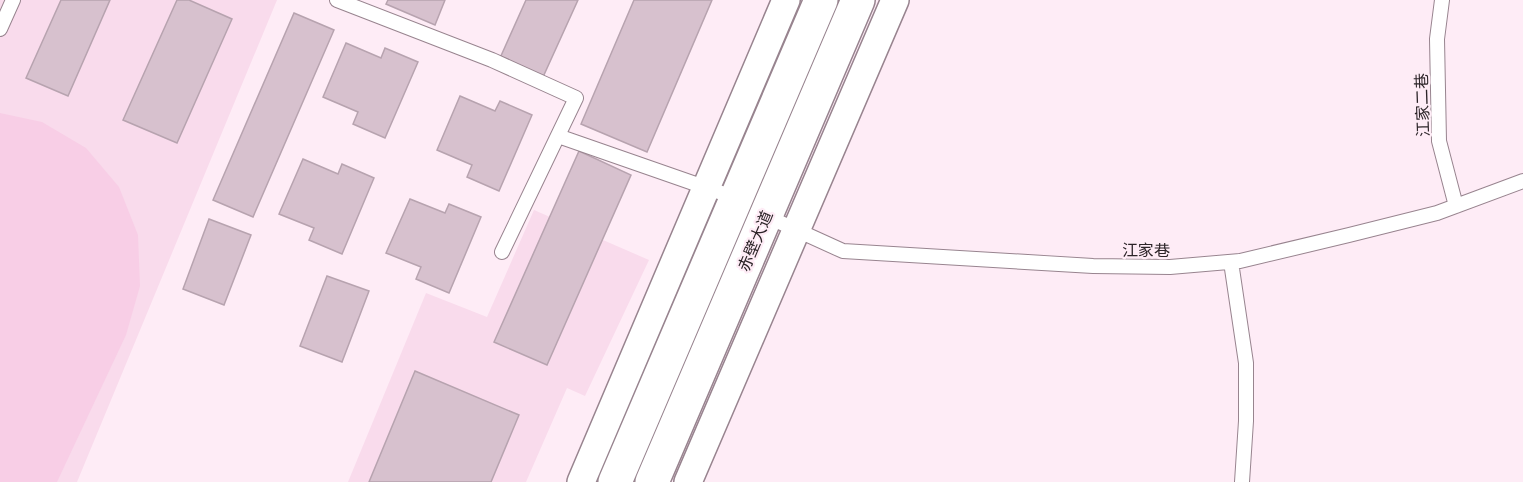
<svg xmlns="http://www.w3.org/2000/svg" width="1523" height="482" font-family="Raleway,'Noto Sans SC',sans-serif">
	<rect width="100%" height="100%" fill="#feecf6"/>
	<path fill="#f9dbec" d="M0,0H277L77,482H0Z
		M534,210L649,260L585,396L567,388L526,482H348L426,293L487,317Z"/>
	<path fill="#f8cee6" d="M0,113L42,122L86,148L119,187L138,235L140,286L126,335L57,482H0Z"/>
	<path fill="#d7c1ce" stroke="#b7a3af" stroke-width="1.5" d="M61,0H110L68,96L26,78Z
		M177,0H189L232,19L177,143L123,120Z
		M388,0H445L435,25L386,4Z
		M526,0H578L543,77L500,58Z
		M634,0H712L647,152L581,124Z
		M294,13L334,30L253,217L213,200Z
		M346,43L381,58L385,48L418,62L385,138L353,124L358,112L323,97Z
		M460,96L495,111L500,101L532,115L499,191L467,177L472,165L437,150Z
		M579,151L631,175L547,365L494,342Z
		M303,159L338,174L342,164L374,178L342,254L309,240L314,228L279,214Z
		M410,199L445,213L449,204L481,217L449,293L416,279L421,267L386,253Z
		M209,219L251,235L224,305L183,289Z
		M327,276L369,291L342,362L300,346Z
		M415,371L519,415L491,482H369Z"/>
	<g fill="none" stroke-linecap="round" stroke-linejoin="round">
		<g stroke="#98848f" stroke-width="16">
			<path id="lane" d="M337,0L492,60L576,98L502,252
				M1442,0L1437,39L1439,141L1456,206
				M0,29L13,0
				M558,136L736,198
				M766,216L843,251L1093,266L1170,267L1240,261L1349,235L1437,213L1523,181
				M1231,262L1246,363V421L1242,482"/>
		</g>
		<g stroke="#98848f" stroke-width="30">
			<path id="street" d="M581,482L786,0
				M688,482L895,0"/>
		</g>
		<g stroke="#98848f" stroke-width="36">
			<path id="secondary" d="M615,482L821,0
				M652,482L858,0"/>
		</g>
		<use href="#lane" stroke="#fff" stroke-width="14"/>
		<use href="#street" stroke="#fff" stroke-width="27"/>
		<use href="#secondary" stroke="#fff" stroke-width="33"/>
	</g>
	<g text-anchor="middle" stroke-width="4.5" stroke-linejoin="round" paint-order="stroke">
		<g font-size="16" fill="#2c2428" stroke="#feecf6">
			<text transform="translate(1422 105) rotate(-92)" y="6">江家二巷</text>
			<text transform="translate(755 241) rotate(-67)" y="6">赤壁大道</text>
			<text x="1146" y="256">江家巷</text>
		</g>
	</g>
</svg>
